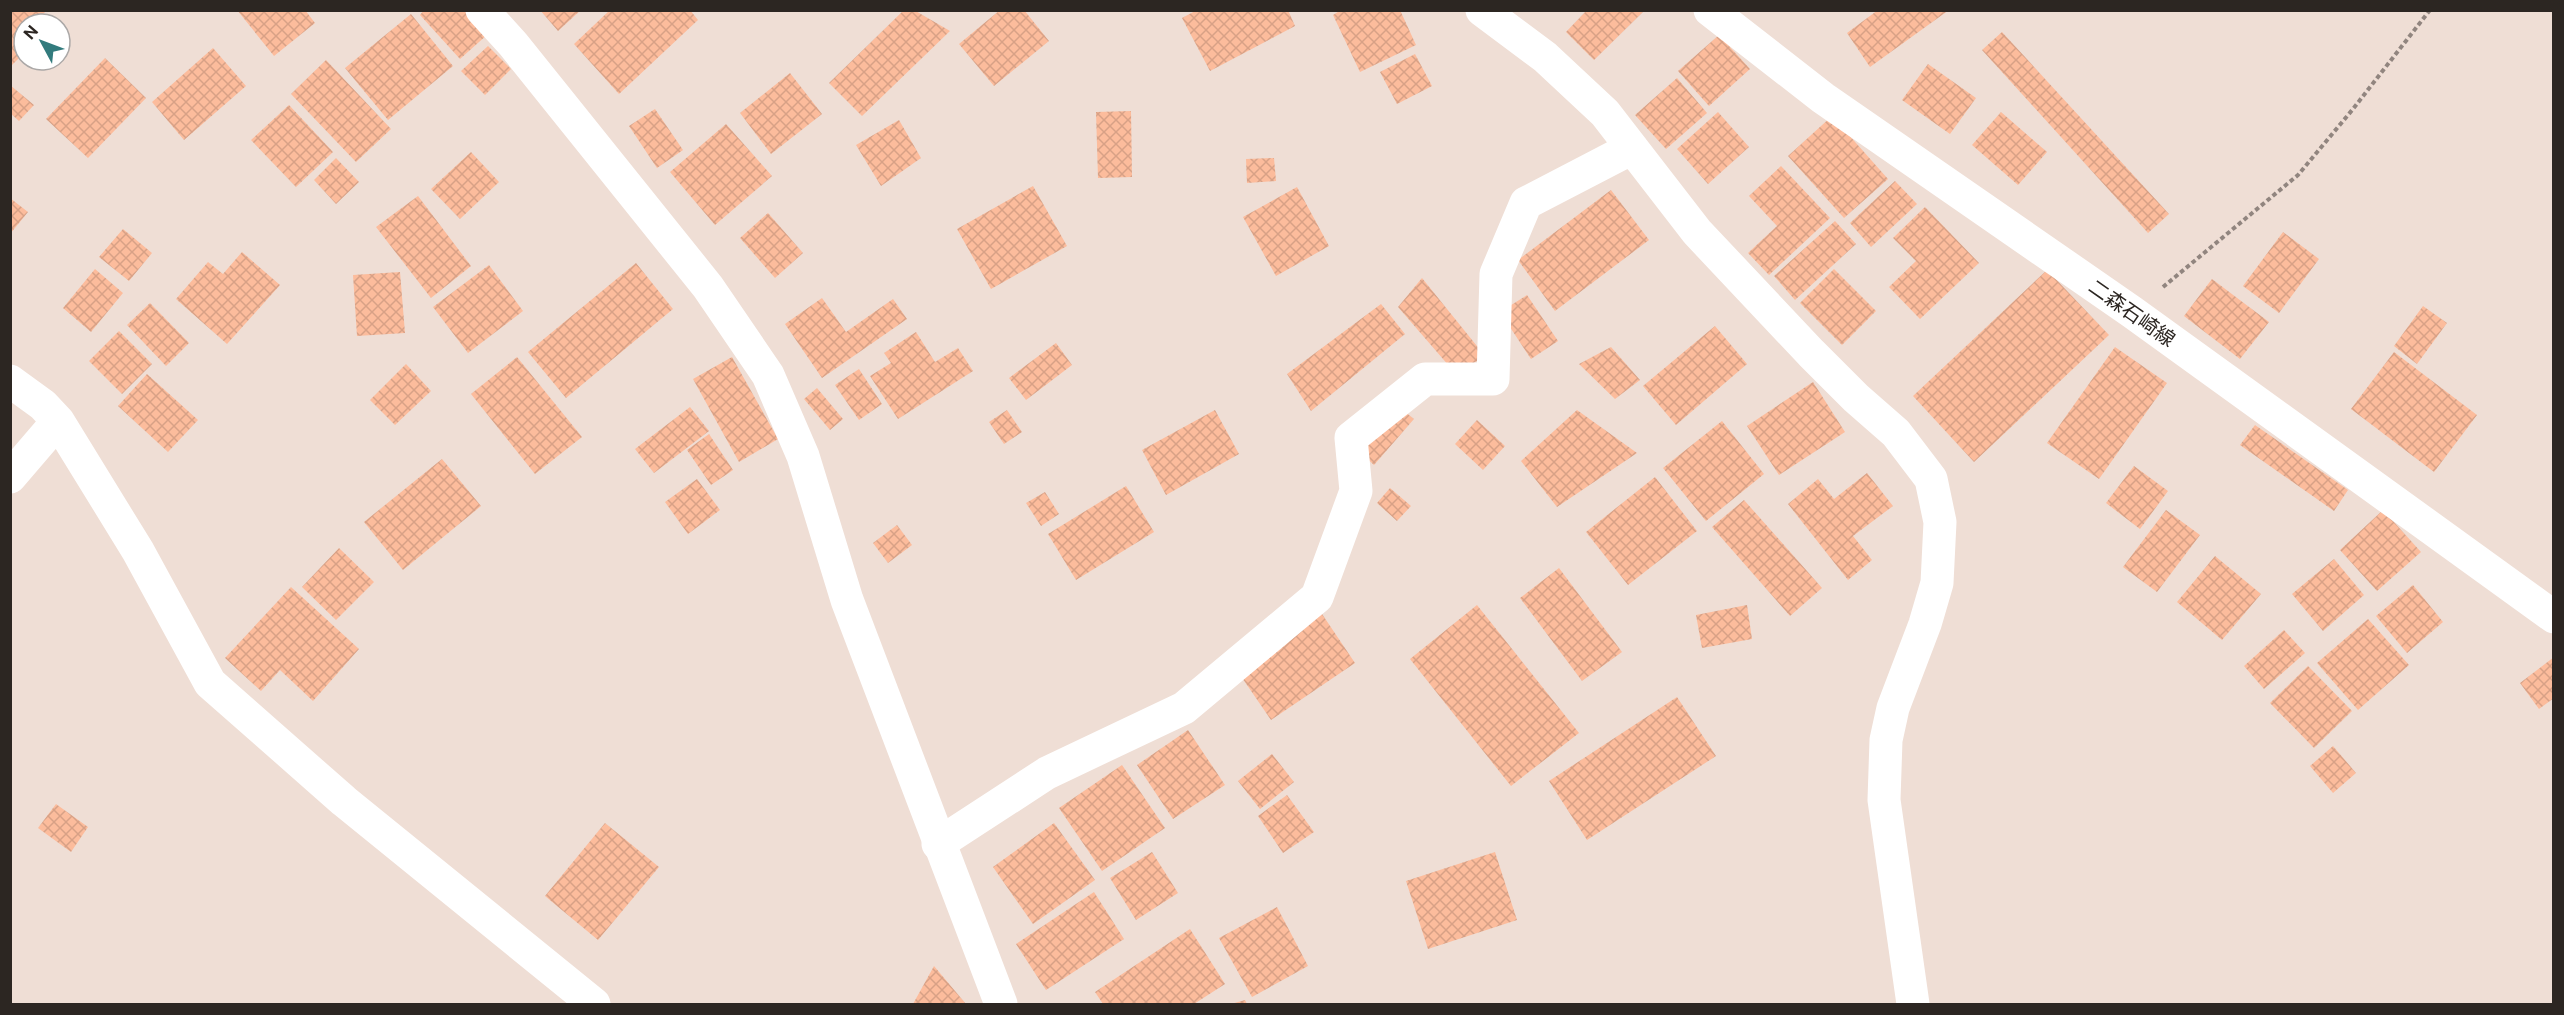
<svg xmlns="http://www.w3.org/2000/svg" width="2564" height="1015" font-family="'Public Sans','Noto Sans JP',sans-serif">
	<defs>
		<pattern id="building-cross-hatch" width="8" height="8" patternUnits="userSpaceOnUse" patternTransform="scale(1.5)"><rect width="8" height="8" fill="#fcbc9c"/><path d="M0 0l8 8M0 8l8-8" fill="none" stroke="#d8a186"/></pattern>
	</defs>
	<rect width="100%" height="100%" fill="#efded5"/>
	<path fill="url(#building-cross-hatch)" d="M10,10H47L37,20L41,24H24V53L10,67Z
		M237,10H305L315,23L274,56Z
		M424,10H467L488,34L460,59L420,15Z
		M540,10H581L558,31Z
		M610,10H690L698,20L619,94L574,44Z
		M904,10H914L950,31L862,116L829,83Z
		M1000,10H1024L1049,41L994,86L959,44Z
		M1197,10H1288L1295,26L1210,71L1182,18Z
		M1341,10H1400L1416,45L1360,72L1333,15Z
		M1587,10H1645L1594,60L1566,32Z
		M1878,10H1949L1870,67L1847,33Z
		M411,14L453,66L388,120L345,68Z
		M2002,32L2169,214L2148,233L1982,50Z
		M1719,35L1750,69L1709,106L1678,71Z
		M488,46L511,69L485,95L461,71Z
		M213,48L246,86L184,140L152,102Z
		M1415,54L1432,86L1397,104L1380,72Z
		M105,58L146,98L88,158L46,119Z
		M326,60L391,129L356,162L291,94Z
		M1928,64L1976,98L1950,134L1902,100Z
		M790,73L822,114L771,154L740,113Z
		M1677,78L1707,113L1666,149L1635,115Z
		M10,85L34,105L19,121L10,113Z
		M289,105L333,152L296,187L251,140Z
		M655,109L683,150L657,168L629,126Z
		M1131,111L1132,177L1098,178L1096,112Z
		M1718,112L1749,147L1708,184L1677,149Z
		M2001,112L2047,152L2018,185L1972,145Z
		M1832,116L1888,179L1844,218L1788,156Z
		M899,120L921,158L881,186L856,145Z
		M726,124L772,176L715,225L670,172Z
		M471,152L499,182L460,219L431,189Z
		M336,158L359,182L336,204L314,180Z
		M1274,158L1276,181L1247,183L1246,159Z
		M1781,166L1830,218L1769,275L1748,253L1777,226L1749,196Z
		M1895,181L1917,204L1871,247L1850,223Z
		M1033,186L1067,246L991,289L957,229Z
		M1297,187L1329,246L1276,276L1243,217Z
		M1611,190L1649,240L1555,311L1518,260Z
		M418,196L471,266L431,298L376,227Z
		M10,198L28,212L10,234Z
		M1925,207L1979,263L1920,319L1889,287L1916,261L1893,238Z
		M768,213L803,253L775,278L740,238Z
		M1835,221L1856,244L1795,300L1774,276Z
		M123,229L152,253L129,281L99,257Z
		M2283,232L2319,259L2279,313L2243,286Z
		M242,252L280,285L227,344L176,299L208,262L223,274Z
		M636,263L673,309L566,398L528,352Z
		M489,265L523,311L468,353L433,307Z
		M95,269L123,293L91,332L63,308Z
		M1834,269L1876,311L1842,345L1800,303Z
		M2047,270L2109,335L1974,462L1913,396Z
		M400,272L405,333L357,336L353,275Z
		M1422,278L1485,356L1456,374L1398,307Z
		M2212,279L2269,322L2240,359L2184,316Z
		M1527,295L1558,341L1531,359L1500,312Z
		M822,298L846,332L893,299L907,319L822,378L785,324Z
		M150,303L189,343L166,366L127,325Z
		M1381,304L1405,334L1311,411L1287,374Z
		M2423,306L2447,323L2417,364L2394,346Z
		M1715,326L1747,364L1676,425L1643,386Z
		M119,331L152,364L122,394L89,361Z
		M916,332L935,362L958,348L973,371L898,419L870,376L891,363L884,353Z
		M1056,343L1072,365L1026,400L1009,378Z
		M1611,347L1640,380L1615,399L1579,364Z
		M2115,347L2167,383L2099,479L2047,443Z
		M2394,352L2477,415L2434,472L2351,409Z
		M517,357L582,437L535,474L471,394Z
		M732,357L778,439L739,462L693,379Z
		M406,364L431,391L395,425L370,400Z
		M859,369L882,404L859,420L835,385Z
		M147,374L198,420L168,452L118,406Z
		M1813,382L1845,432L1779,475L1747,426Z
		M817,388L843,419L830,430L804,399Z
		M690,407L709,431L654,473L635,449Z
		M1399,407L1414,419L1374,465L1360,452Z
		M1007,410L1022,432L1004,444L989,422Z
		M1215,410L1239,454L1166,495L1142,450Z
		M1577,410L1637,453L1557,507L1521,461Z
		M1477,420L1505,446L1483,470L1455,444Z
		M1722,421L1764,474L1706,521L1663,468Z
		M2255,425L2348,490L2334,511L2240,445Z
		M709,434L733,470L711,485L687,450Z
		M442,459L481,506L403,570L364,522Z
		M2134,466L2168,491L2140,529L2106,503Z
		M1867,473L1893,506L1853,536L1872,560L1848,580L1788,504L1818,479L1834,499Z
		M1655,477L1697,531L1628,585L1586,532Z
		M697,479L720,510L688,534L665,502Z
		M1126,486L1154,532L1076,580L1048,534Z
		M1390,488L1411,506L1397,521L1377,503Z
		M1045,492L1059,514L1041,526L1026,503Z
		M1744,500L1822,588L1790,616L1712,527Z
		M2166,510L2200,535L2157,592L2123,567Z
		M2383,510L2421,552L2377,591L2340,550Z
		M897,525L912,545L888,563L873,543Z
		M339,548L374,582L336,620L302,587Z
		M2215,556L2261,594L2222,640L2177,602Z
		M2334,559L2364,595L2323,631L2292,594Z
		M1559,568L1622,652L1582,681L1520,598Z
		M2413,585L2443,622L2407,653L2376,616Z
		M291,587L359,649L313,701L280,670L261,691L225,658Z
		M1477,605L1579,733L1511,786L1410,659Z
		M1747,605L1752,639L1702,648L1696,615Z
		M1320,611L1355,663L1271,720L1236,669Z
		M2368,619L2409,665L2358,710L2317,663Z
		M2284,630L2305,653L2264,689L2244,666Z
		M2554,657V698L2539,709L2520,683Z
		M2308,666L2352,711L2314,748L2270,703Z
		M1677,697L1716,756L1587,840L1549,781Z
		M1188,730L1225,785L1173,819L1137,765Z
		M2333,746L2356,773L2333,793L2310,766Z
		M1272,754L1294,782L1260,809L1238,781Z
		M1122,765L1165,828L1102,871L1059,808Z
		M1287,795L1314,832L1283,853L1258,816Z
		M56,804L88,827L71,852L38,828Z
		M605,823L659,867L598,940L545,896Z
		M1054,823L1095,880L1033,924L993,867Z
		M1152,852L1178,893L1136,920L1110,878Z
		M1495,852L1517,920L1428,949L1406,881Z
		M1094,892L1124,939L1046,990L1016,944Z
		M1277,907L1308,966L1252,997L1219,938Z
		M1190,929L1225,984L1194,1004H1103L1095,992Z
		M934,966L966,1004H913Z
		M1245,1000L1247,1004H1231Z"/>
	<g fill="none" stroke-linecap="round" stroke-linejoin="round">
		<path stroke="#91857f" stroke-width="4" stroke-dasharray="4.5 3" stroke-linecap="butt" d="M2163,287L2298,175L2353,109L2430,10"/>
		<path stroke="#fff" stroke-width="33" d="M1482,10L1545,57L1605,113L1697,232L1811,353L1856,398L1896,433L1931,479L1940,522L1937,583L1925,624L1893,708L1886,740L1884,800L1913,1004
			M10,381L43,405L58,421L138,551L210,683L344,801L594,1004
			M10,477L58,421
			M938,844L1047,773L1184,708L1317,597L1356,491L1351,438L1425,379H1493L1496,274L1526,203L1632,148"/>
		<path stroke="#fff" stroke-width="33" d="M482,10L513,44L708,287L768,375L803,456L847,600L1001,1004
			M1710,10L1823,98L2132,312L2554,617"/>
	</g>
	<g text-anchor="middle" stroke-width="6" stroke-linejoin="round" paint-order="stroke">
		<g font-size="20" fill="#2c2622" stroke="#fff">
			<text transform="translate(2132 313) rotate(35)" y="7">二森石崎線</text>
		</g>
	</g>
	<rect width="2564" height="1015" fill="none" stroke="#2c2622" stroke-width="24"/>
	<g transform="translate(42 42) rotate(311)"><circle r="28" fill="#ffffff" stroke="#aba8a7" stroke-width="1.5"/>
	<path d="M0-4.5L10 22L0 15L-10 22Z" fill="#327b7d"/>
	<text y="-9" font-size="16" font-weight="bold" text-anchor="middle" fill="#2c2622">N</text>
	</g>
</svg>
